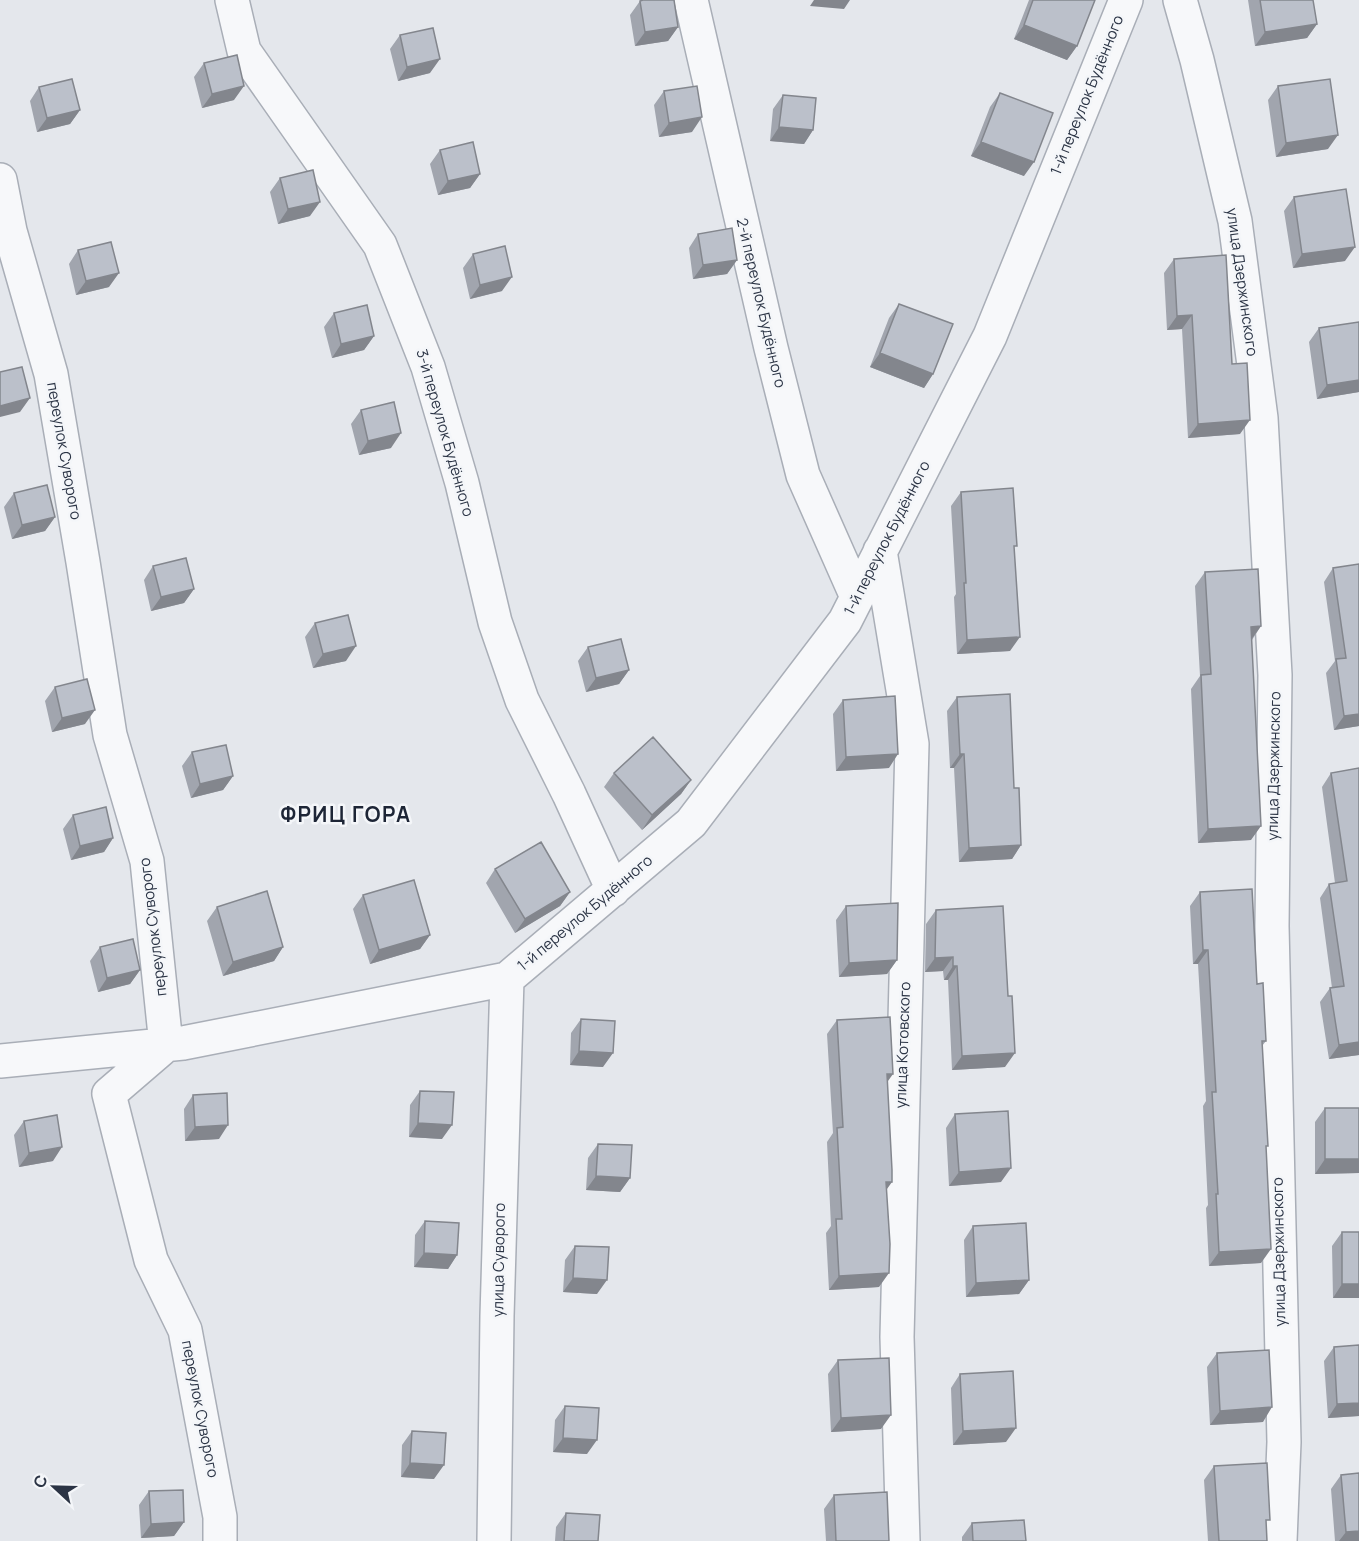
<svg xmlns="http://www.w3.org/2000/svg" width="1359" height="1541" font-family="Manrope,sans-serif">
	<rect width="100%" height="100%" fill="#e4e7ec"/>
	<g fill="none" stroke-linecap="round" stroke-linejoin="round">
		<g stroke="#a9aeb7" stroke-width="36">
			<path id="minor" d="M232,0L244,51L380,245L428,367L462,483L495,622L522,700L569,794L613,890
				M691,0L771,348L803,475L857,597
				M1180,0L1197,60L1235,221L1261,418L1275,675L1272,926L1284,1442L1280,1541
				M0,180L10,231L51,374L83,562L110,735L147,861L166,1045L109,1094L151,1260L185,1330L220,1517V1541
				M880,551L912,744L897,1337L903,1541
				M0,1061L183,1043L507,979L691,823L845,621L990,336L1126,0
				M494,1541L497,1316L507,979"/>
		</g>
		<use href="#minor" stroke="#f7f8fa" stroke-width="33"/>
	</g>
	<path fill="#a1a5ae" d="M1029,0H1095L1077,46L1067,60L1014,39Z
		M1248,0H1313L1317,24L1307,38L1255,46Z
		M640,1L678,27L668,41L635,46L630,15Z
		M400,35L430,73L398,81L390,49Z
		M204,63L234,100L202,108L194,77Z
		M1278,86L1328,149L1276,157L1268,100Z
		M39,87L80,110L70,124L37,132L30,101Z
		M664,91L692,132L659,137L654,105Z
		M1000,93L1024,176L971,156L990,107Z
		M783,95L813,130L804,144L770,141L773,109Z
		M440,150L480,174L470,188L438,195L430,164Z
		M280,178L310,216L278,224L270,192Z
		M1294,197L1345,261L1293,268L1284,211Z
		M698,234L737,260L727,274L693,279L689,248Z
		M78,250L109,287L76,295L69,264Z
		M473,254L502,291L470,299L463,268Z
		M1174,259L1240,434L1188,438L1182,329L1167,330L1164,273Z
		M899,304L933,374L924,388L870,367L889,318Z
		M334,313L374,336L364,350L332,358L324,327Z
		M1319,328L1359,392L1317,399L1309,342Z
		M361,410L391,448L359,455L351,424Z
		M961,492L1014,549L1010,651L957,654L954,597L956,594L951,506Z
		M14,493L55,517L45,531L12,539L4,507Z
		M153,566L194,589L184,603L151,611L144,580Z
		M1333,568L1359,726L1334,730L1326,673L1335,661L1324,582Z
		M1205,572L1261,626L1252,640L1251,840L1198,843L1191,689L1200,676L1195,586Z
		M315,623L346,661L313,668L305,637Z
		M588,647L629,670L619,684L586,692L578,661Z
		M55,687L85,724L52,732L45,701Z
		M957,697L1014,788L1021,845L1012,859L959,862L954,768H950L947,711Z
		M843,700L889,768L836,771L833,714Z
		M192,752L233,776L223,790L191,798L182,766Z
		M1359,768V1055L1329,1059L1320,1002L1330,988H1332L1320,898L1329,884L1335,883L1322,787L1331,773Z
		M614,773L691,780L681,794L642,830L604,787Z
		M73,815L113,838L104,852L71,860L63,829Z
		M495,869L570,892L560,906L515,933L486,883Z
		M1200,892L1257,984L1266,1041L1262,1046L1266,1150L1261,1263L1209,1266L1206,1208L1208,1205L1203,1106L1206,1101L1198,964H1193L1190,906Z
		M363,895L430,935L420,949L370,964L353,909Z
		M846,906L897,960L887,974L839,977L836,920Z
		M217,907L283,947L274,961L223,976L207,921Z
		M936,910L1005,1067L952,1070L948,980H944L943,971L925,972L926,924Z
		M100,947L140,970L130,984L98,992L90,961Z
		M581,1019L603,1067L570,1065L571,1033Z
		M837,1020L887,1082V1189L879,1287L829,1290L826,1233L831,1226L827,1142L833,1133L827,1034Z
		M420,1091L442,1139L409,1137L410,1105Z
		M193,1095L219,1139L185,1141L184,1109Z
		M1325,1108H1359V1173L1315,1174V1122Z
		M955,1114L1001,1182L949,1186L946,1128Z
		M24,1121L53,1161L19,1167L14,1135Z
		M598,1144L630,1178L620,1192L586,1190L588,1158Z
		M425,1221L457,1255L448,1269L414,1267L415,1235Z
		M973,1226L1029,1280L1019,1294L966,1297L964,1240Z
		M1342,1232H1359V1298H1333L1332,1246Z
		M575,1246L597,1294L563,1292L565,1260Z
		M1359,1345V1416L1328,1418L1324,1361L1334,1347Z
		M1217,1353L1263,1422L1210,1425L1207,1367Z
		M838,1360L881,1429L831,1432L828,1374Z
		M960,1374L1006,1442L953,1445L951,1388Z
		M565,1406L587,1454L553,1452L555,1420Z
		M412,1431L434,1479L401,1477L402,1445Z
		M1214,1466L1266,1525L1267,1541H1208L1204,1480Z
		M1341,1475L1359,1541H1335L1331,1489Z
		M149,1491L184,1522L174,1536L141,1538L139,1505Z
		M834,1495L889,1541H826L824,1509Z
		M566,1513L598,1541H555L556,1527Z
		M972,1523L1026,1541H962V1537Z"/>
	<path fill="#83868d" d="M814,0H850L844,9L810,6Z
		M1317,24L1307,38L1255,46L1265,32Z
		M1024,25L1077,46L1067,60L1014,39Z
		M678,27L668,41L635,46L645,32Z
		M440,59L430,73L398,81L407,67Z
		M244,86L234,100L202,108L212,94Z
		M80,110L70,124L37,132L47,118Z
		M702,117L692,132L659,137L669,123Z
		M779,127L813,130L804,144L770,141Z
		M1338,135L1328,149L1276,157L1286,143Z
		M981,142L1034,162L1024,176L971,156Z
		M480,174L470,188L438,195L448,181Z
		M320,202L310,216L278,224L288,209Z
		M1355,247L1345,261L1293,268L1302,254Z
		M737,260L727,274L693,279L703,265Z
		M119,273L109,287L76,295L86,281Z
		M512,277L502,291L470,299L480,285Z
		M1192,315L1182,329L1167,330L1177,316Z
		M374,336L364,350L332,358L341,344Z
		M880,353L933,374L924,388L870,367Z
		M1359,380V392L1317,399L1327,385Z
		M30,398L20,412L0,417V406Z
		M1250,420L1240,434L1188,438L1198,424Z
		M401,433L391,448L359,455L368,441Z
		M55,517L45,531L12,539L22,525Z
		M194,589L184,603L151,611L161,597Z
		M1261,626L1251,640V627Z
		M1020,637L1010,651L957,654L967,640Z
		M356,646L346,661L313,668L323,654Z
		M629,670L619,684L586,692L596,678Z
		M95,710L85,724L52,732L62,718Z
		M1359,714V726L1334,730L1344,716Z
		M898,754L889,768L836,771L846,757Z
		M960,754H964L954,768H950Z
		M233,776L223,790L191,798L200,784Z
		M691,780L681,794L642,830L652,815Z
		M1261,826L1251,840L1198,843L1208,829Z
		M113,838L104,852L71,860L80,846Z
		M1021,845L1012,859L959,862L969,848Z
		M570,892L560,906L515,933L525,919Z
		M430,935L420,949L370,964L379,950Z
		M283,947L274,961L223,976L233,962Z
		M1203,950H1208L1198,964H1193Z
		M953,957L943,971L925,972L935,958Z
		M897,960L887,974L839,977L849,963Z
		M953,966H957L948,980H944Z
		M140,970L130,984L98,992L107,978Z
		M1359,1042V1055L1329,1059L1339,1045Z
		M579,1051L613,1053L603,1067L570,1065Z
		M1015,1053L1005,1067L952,1070L962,1056Z
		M887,1074H893L883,1088Z
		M418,1123L452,1125L442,1139L409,1137Z
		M228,1125L219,1139L185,1141L195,1127Z
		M62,1147L53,1161L19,1167L29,1153Z
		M1325,1159H1359V1173L1315,1174Z
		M1011,1168L1001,1182L949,1186L959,1172Z
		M596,1176L630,1178L620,1192L586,1190Z
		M886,1182H892L882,1196Z
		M1271,1249L1261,1263L1209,1266L1219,1252Z
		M424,1253L457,1255L448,1269L414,1267Z
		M889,1273L879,1287L829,1290L839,1276Z
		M573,1278L607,1280L597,1294L563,1292Z
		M1029,1280L1019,1294L966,1297L976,1283Z
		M1342,1284H1359V1298H1333Z
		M1359,1403V1416L1328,1418L1337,1404Z
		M1272,1407L1263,1422L1210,1425L1220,1411Z
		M891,1415L881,1429L831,1432L841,1418Z
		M1016,1428L1006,1442L953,1445L963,1431Z
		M563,1438L597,1440L587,1454L553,1452Z
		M410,1463L444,1465L434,1479L401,1477Z
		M184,1522L174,1536L141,1538L151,1524Z
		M1359,1531V1541H1339L1346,1532Z"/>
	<path fill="#bbc0ca" stroke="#83868d" stroke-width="1.5" d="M643,0H674L678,27L645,32L640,1Z
		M1033,0H1095L1077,46L1024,25Z
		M1260,0H1313L1317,24L1265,32Z
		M433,28L440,59L407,67L400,35Z
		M237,55L244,86L212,94L204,63Z
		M72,79L80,110L47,118L39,87Z
		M1330,79L1338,135L1286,143L1278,86Z
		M697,86L702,117L669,123L664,91Z
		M1000,93L1053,113L1034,162L981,142Z
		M783,95L816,98L813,130L779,127Z
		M473,142L480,174L448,181L440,150Z
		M313,170L320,202L288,209L280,178Z
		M1346,189L1355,247L1302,254L1294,197Z
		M732,228L737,260L703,265L698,234Z
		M111,242L119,273L86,281L78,250Z
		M505,246L512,277L480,285L473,254Z
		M1226,255L1232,364L1247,363L1250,420L1198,424L1192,315L1177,316L1174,259Z
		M899,304L953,324L933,374L880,353Z
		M367,305L374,336L341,344L334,313Z
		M1359,322V380L1327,385L1319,328Z
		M22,367L30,398L0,406V372Z
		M394,402L401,433L368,441L361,410Z
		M47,485L55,517L22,525L14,493Z
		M1013,488L1017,546H1014L1020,637L967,640L964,583H966L961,492Z
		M186,558L194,589L161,597L153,566Z
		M1359,564V714L1344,716L1336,659L1346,658L1333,568Z
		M1258,569L1261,626L1251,627L1261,826L1208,829L1201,675L1211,674L1205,572Z
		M348,615L356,646L323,654L315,623Z
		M621,639L629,670L596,678L588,647Z
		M87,679L95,710L62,718L55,687Z
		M1010,694L1014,788H1019L1021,845L969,848L964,754H960L957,697Z
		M895,696L898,754L846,757L843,700Z
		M653,737L691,780L652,815L614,773Z
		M226,745L233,776L200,784L192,752Z
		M1359,768V1042L1339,1045L1330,988L1344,986L1329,884L1347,881L1331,773Z
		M106,807L113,838L80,846L73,815Z
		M541,842L570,892L525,919L495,869Z
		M414,880L430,935L379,950L363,895Z
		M1252,889L1257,984L1263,983L1266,1041H1262L1268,1146H1266L1271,1249L1219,1252L1216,1194H1218L1212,1092H1216L1208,950H1203L1200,892Z
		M267,891L283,947L233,962L217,907Z
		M898,903L897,960L849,963L846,906Z
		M1003,906L1008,996H1012L1015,1053L962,1056L957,966H953V957L935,958L936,910Z
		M133,939L140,970L107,978L100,947Z
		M890,1017L893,1074H887L892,1170V1182H886L890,1244L889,1273L839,1276L836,1219H842L837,1128L843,1127L837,1020Z
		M581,1019L615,1021L613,1053L579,1051Z
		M420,1091L454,1092L452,1125L418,1123Z
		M227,1093L228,1125L195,1127L193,1095Z
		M1325,1108H1359V1159H1325Z
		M1008,1111L1011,1168L959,1172L955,1114Z
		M57,1115L62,1147L29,1153L24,1121Z
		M598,1144L632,1145L630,1178L596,1176Z
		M425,1221L459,1223L457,1255L424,1253Z
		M1026,1223L1029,1280L976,1283L973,1226Z
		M1342,1232H1359V1284H1342Z
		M575,1246L609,1247L607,1280L573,1278Z
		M1359,1345V1403L1337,1404L1334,1347Z
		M1269,1350L1272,1407L1220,1411L1217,1353Z
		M889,1358L891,1415L841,1418L838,1360Z
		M1013,1371L1016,1428L963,1431L960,1374Z
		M565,1406L599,1408L597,1440L563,1438Z
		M412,1431L446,1433L444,1465L410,1463Z
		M1267,1463L1270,1520H1266L1267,1541H1219L1214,1466Z
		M1359,1473V1531L1346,1532L1341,1475Z
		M183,1490L184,1522L151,1524L149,1491Z
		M887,1492L889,1541H836L834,1495Z
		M566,1513L600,1515L598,1541H564Z
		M1024,1520L1026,1541H973L972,1523Z"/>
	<g text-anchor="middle" stroke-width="5" stroke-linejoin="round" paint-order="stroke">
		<g font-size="15" fill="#2b3445" stroke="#f4f6f9">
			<text transform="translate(1087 95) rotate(-68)" y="5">1-й переулок Будённого</text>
			<text transform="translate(1242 282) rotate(82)" y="5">улица Дзержинского</text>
			<text transform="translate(761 303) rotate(77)" y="5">2-й переулок Будённого</text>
			<text transform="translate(445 433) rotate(74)" y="5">3-й переулок Будённого</text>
			<text transform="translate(64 451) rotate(80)" y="5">переулок Суворого</text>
			<text transform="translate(887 538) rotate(-63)" y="5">1-й переулок Будённого</text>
			<text transform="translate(1274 766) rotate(-89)" y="5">улица Дзержинского</text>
			<text transform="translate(585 913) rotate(-40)" y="5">1-й переулок Будённого</text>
			<text transform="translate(153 927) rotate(-97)" y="5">переулок Суворого</text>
			<text transform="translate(903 1045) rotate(-88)" y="5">улица Котовского</text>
			<text transform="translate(1279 1252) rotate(-91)" y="5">улица Дзержинского</text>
			<text transform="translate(499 1260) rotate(-89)" y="5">улица Суворого</text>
			<text transform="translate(200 1409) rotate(79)" y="5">переулок Суворого</text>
		</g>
		<g font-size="21" font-weight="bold" letter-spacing="1.5" fill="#1d2536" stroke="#f4f6f9">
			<text x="346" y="822">ФРИЦ ГОРА</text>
		</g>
	</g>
	<g transform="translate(54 1487) rotate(292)" stroke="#f4f6f9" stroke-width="4.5" paint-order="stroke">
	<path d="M0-4.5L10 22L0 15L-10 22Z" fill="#2b3445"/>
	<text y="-9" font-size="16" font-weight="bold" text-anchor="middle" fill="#2b3445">С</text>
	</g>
</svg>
